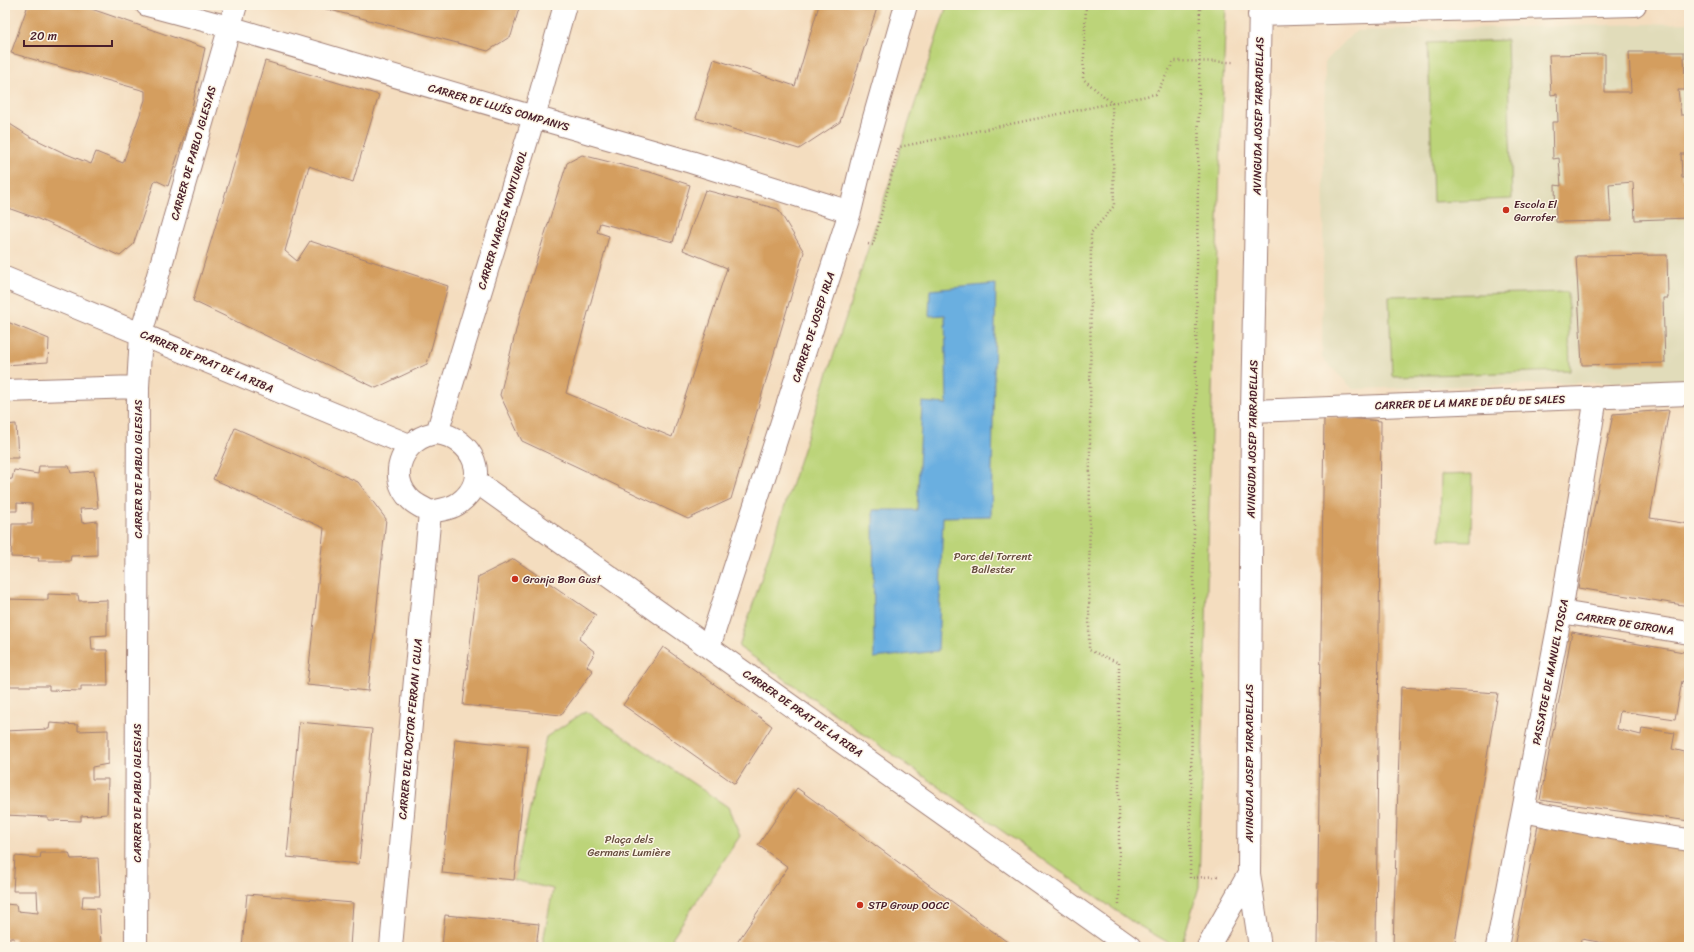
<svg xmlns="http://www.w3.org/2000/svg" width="1694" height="952" font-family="Sriracha,sans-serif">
	<rect width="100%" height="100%" fill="#fcf5e5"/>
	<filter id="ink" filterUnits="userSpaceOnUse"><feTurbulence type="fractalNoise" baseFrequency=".025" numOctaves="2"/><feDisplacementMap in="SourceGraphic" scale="8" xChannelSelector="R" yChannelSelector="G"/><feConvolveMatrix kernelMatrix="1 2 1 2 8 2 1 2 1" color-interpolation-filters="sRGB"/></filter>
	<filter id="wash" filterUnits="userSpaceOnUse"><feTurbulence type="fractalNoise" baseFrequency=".012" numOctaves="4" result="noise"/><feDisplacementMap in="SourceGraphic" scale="16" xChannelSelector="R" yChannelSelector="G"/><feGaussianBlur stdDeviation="0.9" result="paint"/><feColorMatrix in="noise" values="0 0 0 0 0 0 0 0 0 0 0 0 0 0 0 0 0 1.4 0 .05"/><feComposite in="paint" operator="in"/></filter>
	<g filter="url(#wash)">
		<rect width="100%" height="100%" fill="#f4ddbf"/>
		<path fill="#e1dcba" d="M1689,23V380L1353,389L1322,358L1325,62L1355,31Z"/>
		<path fill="#bcd479" stroke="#837a52" d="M947,5H1226L1213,358L1199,887L1181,947H1176L1131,921L739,647Z
			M1507,40L1512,199L1433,202L1428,43Z
			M1568,292L1570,371L1392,376L1389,296Z
			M1472,474L1471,541L1440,540L1441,475Z
			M586,711L728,807L740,836L672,938L683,947H542L553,889L514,880L546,737Z"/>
		<path fill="#6bafe0" stroke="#5a6786" d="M996,284L991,516L943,517L938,651L874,658L873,510H917L922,402L947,404L945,315L929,316L930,290Z"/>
		<g id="blocks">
			<path fill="#d49e5e" d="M28,5H80L205,48L189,121L168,186L155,180L133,245L120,256L36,218L5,207V121L29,136L64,153L91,164L96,152L123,163L145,100V91L11,53Z
				M311,5H520L511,36L488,51Z
				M819,5H878L840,122L799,149L696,118L714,59L795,86Z
				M1629,52H1684L1685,90H1678L1681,115H1686L1688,154H1681L1682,178H1688L1689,218L1635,220L1633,182L1609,184L1611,221L1556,222L1555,185L1561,186L1559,158L1553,159L1552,122H1558L1557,94L1551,95L1549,55L1605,54V92H1631Z
				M265,61L379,95L353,182L309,166L285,251L297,261L310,241L448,286L427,364L376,388L193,301Z
				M582,155L653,173L690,185L673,242L600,223L597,232L609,236L566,393L672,437L727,268L683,250L705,190L778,209L804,252L731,499L688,519L522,441L500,395L520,314L567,163Z
				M1667,255L1668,298H1663L1665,363L1582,365L1576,256Z
				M5,321L49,339L48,362L5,365Z
				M1669,410L1650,518L1689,524V606L1578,588L1613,414Z
				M1324,416L1381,421L1376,947H1317Z
				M16,424L18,458H5V425Z
				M235,428L358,482L386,519L368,691L307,685L324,528L213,479Z
				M39,466H69L71,473L94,471L98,508L80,509L82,523L97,521V555L71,556L70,561H38L39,558L11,557L12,524H32V504L17,503V511H5V480L12,479L14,470L38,474Z
				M1688,476H1689V491L1686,490Z
				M514,559L596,615L579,639L595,652L587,666L593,671L561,715L463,705L478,577Z
				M48,594L78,595L79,601L107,600V635L91,636L92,650H107L108,686H81V691L49,690V686H5V599L48,600Z
				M1572,632L1689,653V683L1682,681L1675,719L1620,711L1617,729L1641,735L1642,728L1675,733L1672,749L1689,753V821L1540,800Z
				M663,647L772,726L735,784L623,705Z
				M1401,687L1498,693L1454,947H1393Z
				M299,722L372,729L359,864L287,857Z
				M50,723L78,725V731L108,730V764L92,767V779H108L107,814L81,816V821L48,820V817L5,815V731L49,729Z
				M455,739L528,747L514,880L442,873Z
				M797,788L1010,944L1008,947H734L788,867L758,845Z
				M1538,825L1689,848V947H1627L1581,939L1580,947H1514Z
				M41,853H69L71,859L98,858L100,896H83L82,908L99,909L101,946L40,947L39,945L15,944L14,938H5V904L16,905L17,911L38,913L37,891H13L15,856L40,858Z
				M247,894L353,903L350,947H242Z
				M445,915L539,924L536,947H442Z"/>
		</g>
	</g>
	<g filter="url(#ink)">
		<use href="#blocks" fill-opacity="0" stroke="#9f7e75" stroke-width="1"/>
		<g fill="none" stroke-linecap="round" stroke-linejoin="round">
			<g stroke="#9f7e75" stroke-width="24">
				<path id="minor" d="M147,5L229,27L534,117L691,162L850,212
					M1260,5L1252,411L1249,874L1260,947
					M1259,15L1635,5
					M5,278L409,445
					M5,391L138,387
					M1252,411L1689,394
					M437,433L534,117L565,5
					M437,433C473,438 492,479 459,503C451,509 440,510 430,512C424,508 416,505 411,500C385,476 404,436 437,433Z
					M475,481L1130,947
					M1561,612L1689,633
					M709,647L850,212L866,146L906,5
					M1523,811L1604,827L1689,840
					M136,947L138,387L141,334L236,5
					M391,947L430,512
					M1208,947L1249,874
					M1497,947L1561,612L1596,397"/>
			</g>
			<path stroke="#9f7e75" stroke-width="2.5" stroke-dasharray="1 3" stroke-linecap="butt" d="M1086,5L1083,79L1112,103L1114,206L1091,233L1089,650L1119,663V906
				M1200,5L1190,878L1218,876
				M868,244L873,245L899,147L1156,94L1174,61L1233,62"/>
			<use href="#minor" stroke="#fff" stroke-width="22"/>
		</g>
	</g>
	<g fill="#c8321e" stroke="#fcf5e5" stroke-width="1.5">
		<circle cx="1506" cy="210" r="4"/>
		<circle cx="515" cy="579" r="4"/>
		<circle cx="860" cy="905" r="4"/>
	</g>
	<g text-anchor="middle" stroke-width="3" stroke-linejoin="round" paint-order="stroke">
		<g font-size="11" fill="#4a1f2b" stroke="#fcf5e5">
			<text transform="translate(499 107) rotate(16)" y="4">CARRER DE LLUÍS COMPANYS</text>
			<text transform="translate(1258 116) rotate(-89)" y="4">AVINGUDA JOSEP TARRADELLAS</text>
			<text transform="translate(193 153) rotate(-74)" y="4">CARRER DE PABLO IGLESIAS</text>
			<text transform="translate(502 220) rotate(-73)" y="4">CARRER NARCÍS MONTURIOL</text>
			<text transform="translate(813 327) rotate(-72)" y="4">CARRER DE JOSEP IRLA</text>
			<text transform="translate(207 361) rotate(23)" y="4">CARRER DE PRAT DE LA RIBA</text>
			<text transform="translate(1470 402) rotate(-2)" y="4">CARRER DE LA MARE DE DÉU DE SALES</text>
			<text transform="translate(1252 439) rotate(-89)" y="4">AVINGUDA JOSEP TARRADELLAS</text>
			<text transform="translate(138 469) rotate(-90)" y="4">CARRER DE PABLO IGLESIAS</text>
			<text transform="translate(1625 623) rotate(9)" y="4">CARRER DE GIRONA</text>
			<text transform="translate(1550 672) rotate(-79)" y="4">PASSATGE DE MANUEL TOSCA</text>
			<text transform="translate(803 713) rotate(35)" y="4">CARRER DE PRAT DE LA RIBA</text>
			<text transform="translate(410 729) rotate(-85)" y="4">CARRER DEL DOCTOR FERRAN I CLUA</text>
			<text transform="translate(1249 763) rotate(-90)" y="4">AVINGUDA JOSEP TARRADELLAS</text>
			<text transform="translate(137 793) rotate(-90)" y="4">CARRER DE PABLO IGLESIAS</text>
		</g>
		<g font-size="11" fill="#4a1f2b" stroke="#fcf5e5" text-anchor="start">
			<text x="1514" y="208">Escola El<tspan x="1514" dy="13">Garrofer</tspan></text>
			<text x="523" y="583">Granja Bon Gust</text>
			<text x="868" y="909">STP Group OOCC</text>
		</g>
		<g font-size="11" fill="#664c3e" stroke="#fcf5e5">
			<text x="993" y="560">Parc del Torrent<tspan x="993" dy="13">Ballester</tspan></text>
			<text x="629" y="843">Plaça dels<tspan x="629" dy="13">Germans Lumière</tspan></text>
		</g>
	</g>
	<rect width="1694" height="952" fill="none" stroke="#fcf5e5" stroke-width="20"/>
	<path d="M24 40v6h88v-6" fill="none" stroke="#4a1f2b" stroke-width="2"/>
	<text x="30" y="40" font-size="12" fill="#4a1f2b" stroke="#fcf5e5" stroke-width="3" paint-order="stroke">20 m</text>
</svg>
